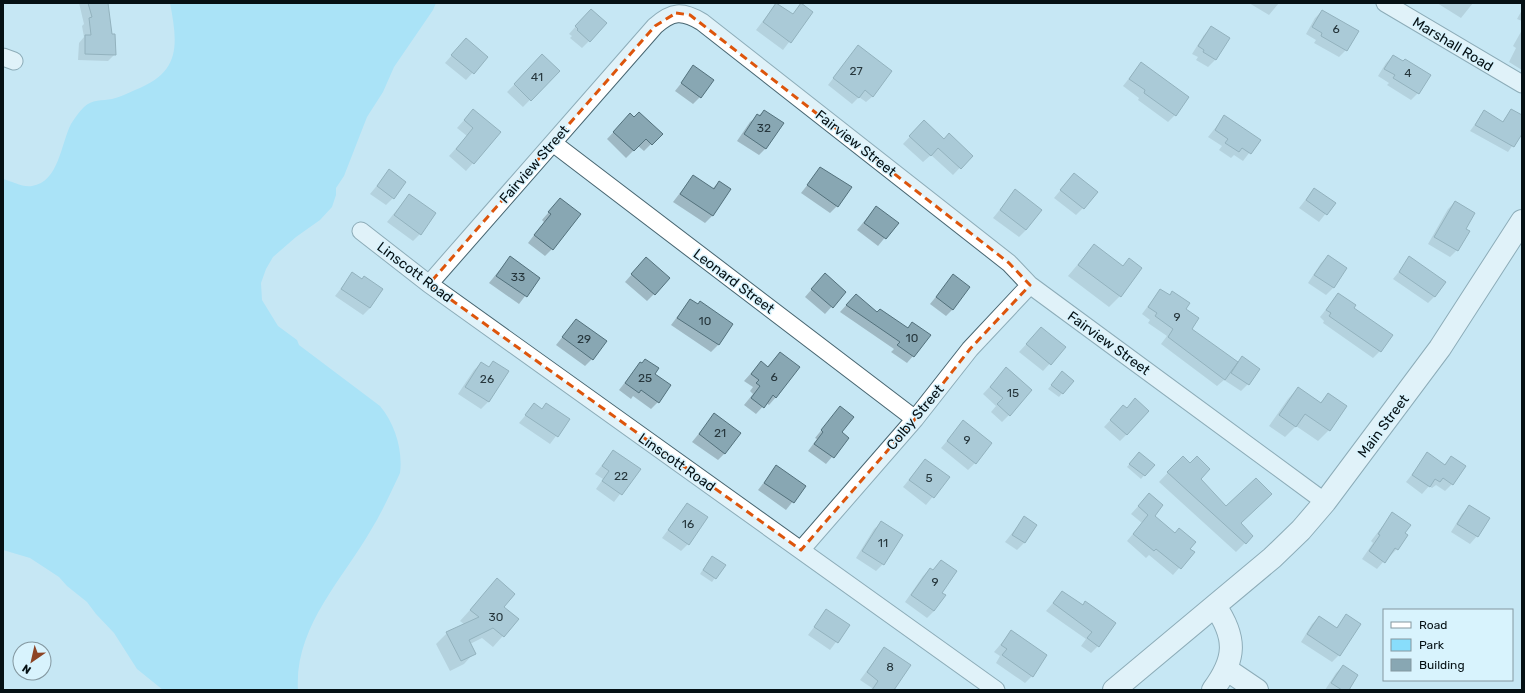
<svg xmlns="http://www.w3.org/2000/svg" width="1525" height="693" font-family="Rubik,sans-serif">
	<rect width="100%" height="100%" fill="#c6e7f4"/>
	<path fill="#88ddfb" d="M170,3H436L433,10L394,67L383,92L367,117L344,176L336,188V195L332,207L320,220L296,237L273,257L266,269L261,283L262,300L278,326L297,340L299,345L380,406C395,424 403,450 400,473C391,492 382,512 371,530C342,580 294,628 298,690H163L137,669L114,633L96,614L87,602L67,586L59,577L30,558L3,550V179C11,181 24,188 32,186C59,182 61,143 71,124C74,119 79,112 84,107C92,99 102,101 112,99C120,97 128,93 135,90C181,72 178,45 170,3Z"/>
	<path fill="#0003" d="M79,3H107L115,54L108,61L78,60L79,43L84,37L82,26L84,24Z
		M1249,3H1279L1269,15Z
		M1437,3H1473L1461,18Z
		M776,4L792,15L801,4L812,12L783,50L756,30Z
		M1522,10V21L1517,19Z
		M1322,11L1346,50L1339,57L1314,43L1316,40L1306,34L1315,18Z
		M584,17L589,41L582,48L570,38L572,36L569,34Z
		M1211,28L1228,38L1215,60L1208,67L1196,60L1198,57L1192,54L1204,35Z
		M1522,30V70L1509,62L1516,48L1513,46Z
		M466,39L487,57L466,80L445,63Z
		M858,46L873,96L866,102L859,97L852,104L828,85Z
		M542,56L558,71L523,107L507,92Z
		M1393,56L1418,93L1411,100L1387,85L1389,83L1378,76L1386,63Z
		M1141,63L1175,115L1168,122L1138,100L1139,98L1123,86Z
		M694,67L700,97L693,104L675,91Z
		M473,110L500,132L466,171L449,156L467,136L457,128Z
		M1511,110L1522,116V132L1508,152L1470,131L1484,112L1502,122Z
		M764,111L766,148L759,155L737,141L750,122Z
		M1224,117L1259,140L1243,161L1234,155L1231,158L1219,150L1222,146L1208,137Z
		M634,118L661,134L644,151L638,146L626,158L607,139L623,122Z
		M917,129L944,140L971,156L953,175L931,155L923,162L903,144Z
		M820,169L837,206L830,213L801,193Z
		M389,171L393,198L386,205L370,194Z
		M1074,174L1083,208L1076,215L1054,198Z
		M693,176L712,189L719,182L730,189L712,216L705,223L673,202Z
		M1314,189L1334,203L1319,222L1299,208Z
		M1015,191L1026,230L1019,237L993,218Z
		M409,195L420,234L413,241L387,222Z
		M560,199L552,249L545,256L528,243L544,222L542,220Z
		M1455,202L1465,230L1457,250L1450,257L1428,244L1448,209Z
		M876,207L897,223L878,246L857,230Z
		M1094,245L1122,267L1129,260L1141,269L1120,296L1109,307L1068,276Z
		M1328,256L1346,268L1333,288L1326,295L1308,283L1321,263Z
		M510,257L539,278L519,304L489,283Z
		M1410,258L1435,296L1428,303L1393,279Z
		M639,266L654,294L647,301L625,282Z
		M353,273L370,308L363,315L335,296Z
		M953,276V309L946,316L930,304Z
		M818,282L845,292L825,314L805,297Z
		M1160,290L1185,309L1190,329L1237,363L1242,358L1248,384L1241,391L1224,380L1217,386L1161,344L1167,336L1148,323L1150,320L1142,314Z
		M1338,294L1353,308L1380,351L1373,358L1323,323L1324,321L1320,317Z
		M690,300L732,324L718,345L711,352L671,325Z
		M849,302L907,329L913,323V356L907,363L891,352L894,349L840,312Z
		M576,320L592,359L585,366L556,345Z
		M1041,328L1064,348L1043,371L1019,352Z
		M780,353L776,397L769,405L766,403L756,414L744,405L753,394L750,391L753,387L744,381L761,362L767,367Z
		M493,362L507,371L488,402L481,409L458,394L474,370L481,363L488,368Z
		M640,363L653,374L658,402L651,409L633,396L631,399L619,390Z
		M1006,369L1009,415L1002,422L991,412L996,406L983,394Z
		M1062,372L1072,381L1059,397L1048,389Z
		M1298,388L1320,403L1328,394L1329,430L1318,441L1296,426L1285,437L1269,426L1288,399Z
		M547,404L569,419L550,444L519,423L534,405L541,410Z
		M840,407L841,432L848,438L826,464L808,451L817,439L815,438Z
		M1126,409L1127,434L1120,441L1104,427L1116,414Z
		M714,415L725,453L718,460L692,442Z
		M963,422L975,463L968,470L941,448Z
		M613,451L639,469L614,502L596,489L603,479L595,474Z
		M1428,454L1444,465L1451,457L1452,484L1445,491L1436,485L1432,488L1429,486L1422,494L1406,482Z
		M1136,456L1153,465L1141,479L1127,467Z
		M925,460L948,478L926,505L903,487Z
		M1190,464L1199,479L1252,536L1236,552L1159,482L1173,467Z
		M776,467L805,486L786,510L758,490Z
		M1142,502L1153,516L1193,552L1173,575L1149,555L1146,558L1127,541L1142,523L1131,514Z
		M687,504L688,544L681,551L662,538Z
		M1469,507L1477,536L1470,544L1451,532L1462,514Z
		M1392,514L1404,533L1397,549L1390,556L1389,555L1377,569L1362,559L1373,543L1371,541Z
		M1024,518L1036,525L1024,543L1017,550L1005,542Z
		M882,522L883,564L876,571L856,558L874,529Z
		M709,560L724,565L712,582L700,574Z
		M941,561V593L934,611L927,618L905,602L923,576L930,569L932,571Z
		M497,580L503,607L518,619L493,647L482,638L470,644L474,653L464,664L450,671L436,644L447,633L465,625L460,621Z
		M1062,592L1082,606L1098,646L1091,653L1081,646L1086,639L1046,611Z
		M827,610L849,625L830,650L808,635Z
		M1346,616L1339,655L1332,662L1301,642L1312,624L1319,617L1336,628Z
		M1011,632L1032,676L1025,683L996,663L1000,656L994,652Z
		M884,648L893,690H871L872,688L860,680Z
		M1343,666L1347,690H1325L1336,673Z"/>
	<path fill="#88a7b3" stroke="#53717c" d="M88,3H108L112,34H115L116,55L85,54V35H91L89,18L92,17Z
		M776,3L793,14L801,3L813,12L791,43L763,22Z
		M591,9L607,23L590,42L577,30L578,29L575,26Z
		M1322,10L1359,31L1347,51L1321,36L1322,33L1312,27Z
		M1211,26L1230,38L1216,60L1203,52L1204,50L1198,46Z
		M466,38L488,57L474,74L451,55Z
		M858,45L892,71L873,97L865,90L859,98L833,78Z
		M542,54L560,71L531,101L514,84Z
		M1393,55L1403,61L1405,59L1431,75L1419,94L1393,78L1395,75L1384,69Z
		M1141,62L1189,97L1176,116L1144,93L1145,90L1129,79Z
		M693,65L714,80L701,98L681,83Z
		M473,109L501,132L474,164L456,149L473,128L464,120Z
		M1511,109L1522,115V134L1514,147L1475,125L1484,110L1503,122Z
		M764,110L784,123L766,149L744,134L757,114L760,116Z
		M639,112L663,134L652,145L646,139L634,151L613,132L630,113L634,117Z
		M1224,115L1261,140L1251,154L1242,148L1239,152L1225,143L1228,139L1215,130Z
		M924,120L944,139L949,133L973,156L961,169L938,148L931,156L909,136Z
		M820,167L852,187L838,207L807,185Z
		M389,169L406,182L394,199L377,186Z
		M1074,173L1098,192L1084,209L1060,190Z
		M693,175L714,189L719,181L731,189L713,216L680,194Z
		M1314,188L1336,203L1327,215L1306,200Z
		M1015,189L1042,210L1026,230L1000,210Z
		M409,194L436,213L421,235L394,215Z
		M560,198L581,214L553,250L534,235L551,214L548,212Z
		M1455,201L1475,213L1466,229L1470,231L1458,251L1434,237Z
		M876,206L899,223L886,239L864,223Z
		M1094,244L1123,266L1129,258L1142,268L1121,297L1078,265Z
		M1328,255L1347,268L1334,288L1314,275Z
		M510,256L540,278L527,297L496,276Z
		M1409,256L1446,282L1435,297L1399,272Z
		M646,257L670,278L655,295L631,274Z
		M352,272L362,279L364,276L383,289L370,308L341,289Z
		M825,273L846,292L833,308L811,289Z
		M953,274L970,287L953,310L936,297Z
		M1160,289L1170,295L1172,291L1190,303L1186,309L1199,318L1192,329L1238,362L1225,380L1168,337L1173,329L1155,316L1157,313L1148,307Z
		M1338,293L1356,305L1354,308L1393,335L1381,352L1329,316L1331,313L1326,310Z
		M856,294L877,312L880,309L908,328L912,322L931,335L914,357L897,345L900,342L846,305Z
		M690,299L698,304L700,301L733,324L719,345L677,318Z
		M576,319L607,341L593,360L562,337Z
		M1041,327L1066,347L1051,365L1026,344Z
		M780,352L800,367L776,398L773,395L764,408L751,398L760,386L756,383L759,380L751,374L761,361L768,367Z
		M1242,356L1260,369L1249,385L1231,373Z
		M645,359L659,368L655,374L671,385L659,403L641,390L639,393L625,383L640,362L642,363Z
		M493,361L509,371L489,402L465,387L481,362L489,367Z
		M1006,367L1032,390L1010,416L997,404L1003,398L990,387Z
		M1062,371L1074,381L1063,394L1051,385Z
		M1298,387L1321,403L1328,393L1347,406L1330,431L1305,414L1296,427L1279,415Z
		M1135,398L1149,411L1127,435L1110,420L1123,405L1127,408Z
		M534,403L542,409L546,403L570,419L558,437L525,415Z
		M840,406L854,417L842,432L849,438L834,458L814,444L823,432L821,430Z
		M714,413L741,433L725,454L699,434Z
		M963,420L992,443L976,464L947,441Z
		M613,450L641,469L622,495L602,481L609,471L602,466Z
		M1139,452L1155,465L1145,476L1129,464Z
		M1427,452L1445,465L1451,456L1466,466L1453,485L1443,478L1440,482L1435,479L1430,487L1412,475Z
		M1183,456L1190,463L1197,456L1210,469L1201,479L1226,506L1256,478L1272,494L1241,523L1253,536L1246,544L1167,472Z
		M925,459L950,477L934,498L909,480Z
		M776,465L806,486L794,503L764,483Z
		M1149,493L1163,505L1155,516L1175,533L1179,528L1196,542L1190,549L1195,552L1181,569L1156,549L1154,551L1133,534L1148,515L1138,506Z
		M687,503L708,517L689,545L668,530Z
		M1469,505L1490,518L1478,537L1457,524Z
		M1392,512L1411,525L1405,533L1408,535L1398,550L1395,548L1385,563L1369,551L1380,535L1378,534Z
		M1024,516L1037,525L1025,543L1012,535Z
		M881,521L903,535L884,565L862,551Z
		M712,556L726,565L716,579L703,570Z
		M941,560L957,571L942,593L946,595L934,611L911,595L930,568L933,570Z
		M497,578L515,594L504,607L519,619L504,637L493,628L469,640L476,654L461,661L446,632L479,617L470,610Z
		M1062,591L1083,605L1085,601L1116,623L1099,647L1087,638L1092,632L1053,603Z
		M826,609L850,625L838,643L814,627Z
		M1346,614L1361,624L1340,656L1307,634L1319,616L1337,628Z
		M1011,630L1047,655L1033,677L1002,655L1007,649L1001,645Z
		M884,647L911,665L894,690H872L878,681L867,672Z
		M1343,665L1358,675L1349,690H1342L1331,683Z"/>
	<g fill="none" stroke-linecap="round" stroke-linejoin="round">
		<g stroke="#476570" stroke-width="19">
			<path id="street" d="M1385,3L1522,84
				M3,57L14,61
				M553,143L915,419
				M361,231L429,284L996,690
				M429,284L655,26C672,11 682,10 702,22L1009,263L1030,285L1325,502
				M801,550L915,419L970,349L1030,285"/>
		</g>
		<g stroke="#476570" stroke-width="24">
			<path id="secondary" d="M1226,669L1257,690
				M1114,690L1272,558L1301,530L1325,502L1440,348L1522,221
				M1213,690C1236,659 1237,638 1215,606"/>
		</g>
		<use href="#street" stroke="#fff" stroke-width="17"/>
		<use href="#secondary" stroke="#fff" stroke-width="22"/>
	</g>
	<path d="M0 0H1525V693H0ZM676,13L690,15L1009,263L1030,285L970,349L915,419L801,550L429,284L655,26Z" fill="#c6e7f4" fill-opacity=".55" fill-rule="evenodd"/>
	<path fill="none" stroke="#dd550c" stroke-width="3" stroke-dasharray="8 5" stroke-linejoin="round" d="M676,13L690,15L1009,263L1030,285L970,349L915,419L801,550L429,284L655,26Z"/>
	<g text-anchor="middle" stroke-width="3" stroke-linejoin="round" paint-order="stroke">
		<g font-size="12" fill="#26363c">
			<text x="1336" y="33">6</text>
			<text x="856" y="75">27</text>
			<text x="1408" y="77">4</text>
			<text x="537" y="81">41</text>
			<text x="764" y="132">32</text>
			<text x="518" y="281">33</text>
			<text x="1177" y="321">9</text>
			<text x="705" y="325">10</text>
			<text x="912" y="342">10</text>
			<text x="584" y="343">29</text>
			<text x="774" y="381">6</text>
			<text x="645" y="382">25</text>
			<text x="487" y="383">26</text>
			<text x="1013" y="397">15</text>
			<text x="720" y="437">21</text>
			<text x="967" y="444">9</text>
			<text x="621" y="480">22</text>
			<text x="929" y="482">5</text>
			<text x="688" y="528">16</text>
			<text x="883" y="547">11</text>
			<text x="935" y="586">9</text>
			<text x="496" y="621">30</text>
			<text x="890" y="671">8</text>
		</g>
		<g font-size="14" fill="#051014" stroke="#d8f3fd">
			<text transform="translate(1453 44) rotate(31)" y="5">Marshall Road</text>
			<text transform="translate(856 143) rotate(38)" y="5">Fairview Street</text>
			<text transform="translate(534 164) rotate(-49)" y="5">Fairview Street</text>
			<text transform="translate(415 272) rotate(37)" y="5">Linscott Road</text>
			<text transform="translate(734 281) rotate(37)" y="5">Leonard Street</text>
			<text transform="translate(1109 343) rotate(36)" y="5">Fairview Street</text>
			<text transform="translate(915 417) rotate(-50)" y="5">Colby Street</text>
			<text transform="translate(1383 426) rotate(-53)" y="5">Main Street</text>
			<text transform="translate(677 462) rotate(35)" y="5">Linscott Road</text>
		</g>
	</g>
	<rect width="1525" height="693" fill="none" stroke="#051014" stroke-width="8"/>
	<rect x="1383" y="609" width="130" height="72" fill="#d8f3fd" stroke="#8498a0"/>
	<rect x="1391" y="622" width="20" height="6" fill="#ffffff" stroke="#8498a0"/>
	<text x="1419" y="629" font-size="12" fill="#051014">Road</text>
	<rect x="1391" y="639" width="20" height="12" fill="#88ddfb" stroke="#8498a0"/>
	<text x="1419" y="649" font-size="12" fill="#051014">Park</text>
	<rect x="1391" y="659" width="20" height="12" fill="#88a7b3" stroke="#8498a0"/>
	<text x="1419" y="669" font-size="12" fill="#051014">Building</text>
	<g transform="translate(32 661) rotate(214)"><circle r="19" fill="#d8f3fd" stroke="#8498a0"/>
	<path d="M0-3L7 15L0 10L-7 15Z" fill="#8d4425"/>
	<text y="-6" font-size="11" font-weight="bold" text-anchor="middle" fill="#051014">N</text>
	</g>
</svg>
